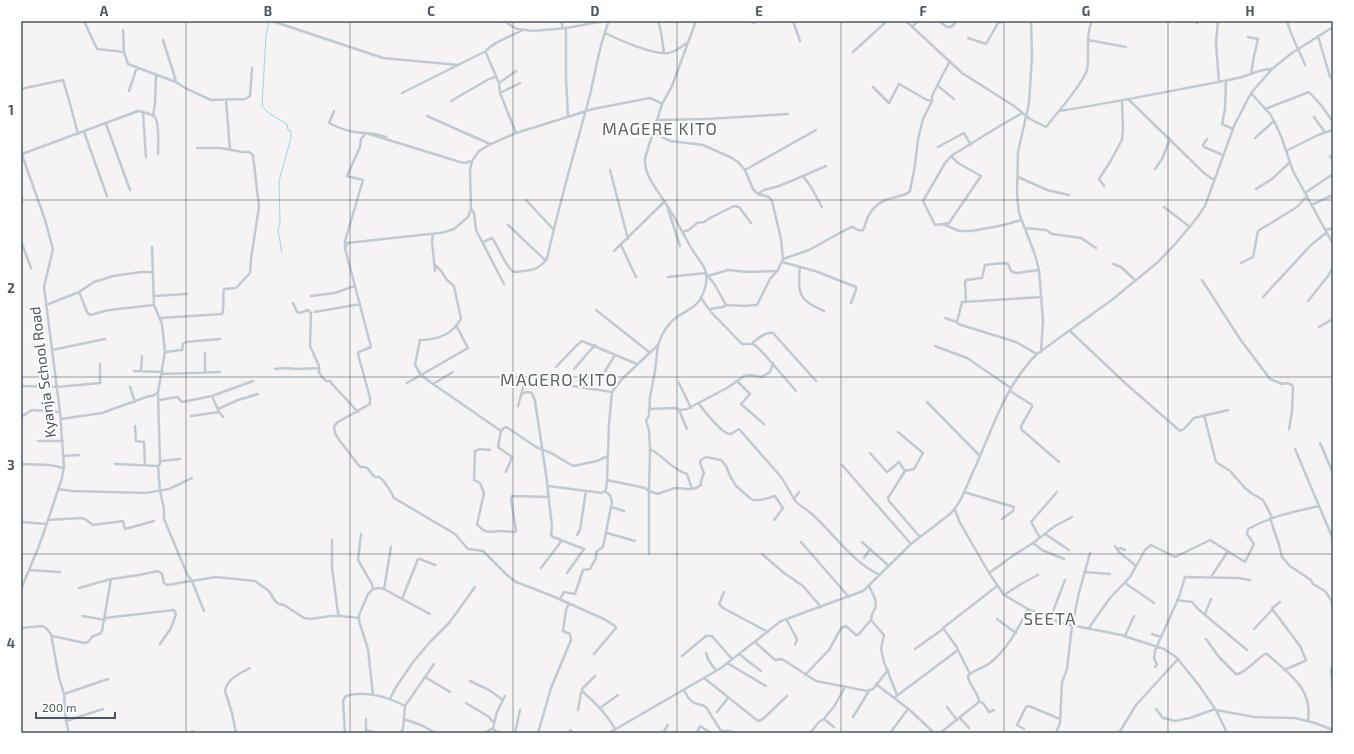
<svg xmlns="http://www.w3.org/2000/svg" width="1354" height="754" font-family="'Exo 2',sans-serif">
	<rect width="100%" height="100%" fill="#f5f3f3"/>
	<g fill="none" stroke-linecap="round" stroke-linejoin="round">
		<path stroke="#90daee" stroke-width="1" d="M269,21L266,36L262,106L270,114L287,124L288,130L291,131V138L279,181L280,223L278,230L282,253"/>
		<path stroke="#c1cad2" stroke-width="2.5" d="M84,21L97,49L124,52
			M272,21L383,58L459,65
			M506,21L510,25L517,29L533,31L566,28L605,21
			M561,21L563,28
			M658,21L661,32L664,53
			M751,21L754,23L756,21
			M766,21L767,22
			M793,21L800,41
			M906,21L962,73L1014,106L1030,119L1046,127C1056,114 1083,84 1087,70C1090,54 1085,36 1092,21
			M939,21L947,27H951L955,23
			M1031,21L1032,57L1029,103L1018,152L1017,194L1019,213L1035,255L1039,270L1043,321L1041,352
			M1218,21L1216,43L1219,82
			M1287,21C1291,36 1299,50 1305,65
			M1197,23V21
			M912,27L918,21
			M566,28V79L568,116
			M123,30L124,52L128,64L176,82L185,88L211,100L245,99L250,96L252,68
			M605,33C619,40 653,55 668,53C675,52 681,47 687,43
			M1318,36L1330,77
			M1248,37L1258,39L1254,56L1251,74
			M968,38L986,44L998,23L1004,21
			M163,40L176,81
			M1088,40L1126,47
			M485,52C491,43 511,36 521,31
			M853,52L887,21
			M1226,80L1225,109L1222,124L1233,129
			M499,83L500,93L516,133
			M938,86L954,99
			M873,87L889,103L899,84L927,100L932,101
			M21,89L63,80L69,100L78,134
			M129,91L137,67
			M402,93L484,52L486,53L499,83L516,71
			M500,93L520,83
			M1251,93L1270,114L1274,121L1281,136L1293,171L1333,244
			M226,100L230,150
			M1129,100L1204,173L1214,180
			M451,101L489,79L496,77
			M1265,109L1309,92L1321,105L1333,122
			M334,111L329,123C340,129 353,133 366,133L460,162L465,163L472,161
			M1059,111C1112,103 1165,92 1218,82C1227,80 1236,79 1245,76C1254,73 1261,69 1271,69
			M143,113L146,157
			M153,116L155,104L156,75
			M427,116L490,144
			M1314,117L1325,132
			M658,120L706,119L788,114
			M106,124L130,190
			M84,132L107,196
			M654,133L670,141L703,145L732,158L738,162L745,170L753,189L758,194L769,197L772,201L781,239L783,259L809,250L849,228L853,227C857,230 859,231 863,230C866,225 866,219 869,215C874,206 882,200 892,198C898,196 905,196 910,191L915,165L918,139L923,119L932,101V96L942,76L950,61
			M386,137L375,134L366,133L361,139L360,147L347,176L363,180L345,241V248L371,347L359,352L358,354L370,398V404L338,422L334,426L335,433L340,441L360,467C371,466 368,472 375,477C376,477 378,477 379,477C384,480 392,493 394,498L455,534L468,549L483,551L507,575L516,582L550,595L604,619L615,626L616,628L594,654
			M1255,138L1274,121
			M1207,139L1203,145L1204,147L1223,155
			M938,147L964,133L971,145
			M1286,151L1318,135L1333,130
			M21,152L45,220L53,249L44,287L60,412L64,467L62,478L48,520L39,546L21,589
			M22,154L138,111C143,112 150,114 154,116C160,121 158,147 158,154
			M1330,156L1333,160
			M1155,169L1162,159L1170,139
			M610,170L628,239
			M745,170L816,130
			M803,176L826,166
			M1018,177L1047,190L1069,195
			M1104,186L1099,179L1110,162L1122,140L1123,130L1122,101
			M1256,189L1272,179L1289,163
			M1305,193L1333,174
			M758,194L764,190L779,186L803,176L811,187L822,207
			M526,200L553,229
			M1311,205L1333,195
			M1164,207L1190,227
			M471,209L474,213L476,230L504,284
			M668,209L680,246
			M1021,220L1004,225L972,231H959L943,224L935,225L923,201L945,163L951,156L998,127L1022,113
			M944,224L949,223L981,176L958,163L951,156
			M508,225L544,259H547C559,204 575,150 590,95C596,70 599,45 609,21
			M1025,228L1046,230L1052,234L1081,238L1096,248
			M1325,230L1333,228
			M682,232L689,230L697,223L704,222L710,218L734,206L739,207L751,223
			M433,234L432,241L435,271
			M21,241L31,268
			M483,242L492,238C499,247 505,267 514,272C529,270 536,272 546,260
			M621,245L636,277
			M346,247L347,243L430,234L441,233L454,229L468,217L471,209L470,170L472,161L479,151L491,144L516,133L593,109L650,98L659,102L662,104
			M614,251L665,201
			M782,262L815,271L856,287V290L851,303
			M1241,263L1253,257L1258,231L1297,207L1307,196
			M1113,264L1121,267L1135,280
			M800,267C797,293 799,301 824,311
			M707,275L715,285L726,305
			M708,276L728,270L748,272L776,271
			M668,277L706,273
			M1202,280L1240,339L1270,379L1282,384L1287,383L1292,385L1293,388L1292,411L1289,429
			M79,292L87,312L90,315L109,310L154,305
			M154,296L187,294
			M311,296L335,293L354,286
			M1263,297L1311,245L1327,232
			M701,298L711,312L742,344H753L756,346L765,355L796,391
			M966,301L965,282L966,280L982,278L985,265L1004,263L1008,264L1011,271L1016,273L1039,270
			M1308,301L1328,276L1333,267
			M293,303L297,312L300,313L308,310L311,313L310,346L319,366V372L321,376L326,381H330L332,384L358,412
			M46,305L79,292L94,282L113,276L141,272H153
			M710,309L723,307L726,305L745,306L757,305L770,279L778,270L783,259
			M596,310L649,352
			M315,312L360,304
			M160,318L222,314C225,306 222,297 224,289L236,288L250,273L251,259L259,207L253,155L249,152H243L220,148H197
			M945,318L957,322
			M456,325L468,348L421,375L433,384L501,431
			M1319,327L1333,319
			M1070,331L1125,383L1180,431L1184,429L1194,418L1228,410
			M751,344C757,339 766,331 773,333L816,381
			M658,345L655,371L650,397L649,415L646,421L649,430L650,449C664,456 671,469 687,474L692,489
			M935,346L967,358L1011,388
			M52,350L105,339
			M165,352L182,350L183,344L186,342L220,339
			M1037,354L1016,342L958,324L957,322L962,302L1042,297
			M556,367L576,346L582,341L637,364
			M275,369L285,368L297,369L319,368
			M574,369L595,345
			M134,371L163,372
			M141,371L142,356
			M205,372V353
			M604,373L615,355
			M162,374L220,372
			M737,381L750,394L741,404L764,424
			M407,383L421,375L415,365L420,340C436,340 452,335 461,319L454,286L447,280L441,271L434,264
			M679,383L691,408
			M433,384L453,372
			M566,385L612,392
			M21,386L57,387L100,383V364
			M130,387L135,402
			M1010,391L1032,405V407L1021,426L1022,430L1059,462
			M521,394L527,392L532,393L535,401L546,474L552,526L551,535L553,537L584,549L567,573
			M212,396L219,412L223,417
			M159,400L177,397L182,402L212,396L253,381
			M927,402L980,456
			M699,404C704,410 722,435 731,434C733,433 737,430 739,429L782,478L794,499
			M518,406L525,381
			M218,409L238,400L258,394
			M649,409L676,408L680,410L687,409L727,388L744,376L751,375L762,377L770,372L773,363
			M679,410L687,429
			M1204,415L1216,462L1230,471L1245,488L1251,493L1263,500L1272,517
			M191,416L219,412
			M21,417L32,410L60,412
			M61,419L102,413L149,396H153L158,392L165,352L162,324L154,305L152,247
			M135,426L136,441L144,442L145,465
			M898,432L923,453L914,469L905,471L888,498L889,501L920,537
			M38,441H63
			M1320,443L1333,473
			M650,449L649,491L658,494C663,492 671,489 676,488C685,488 693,492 701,485V481L704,473L700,463L701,460L706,457L721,460L726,466L730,476L736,486L750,498L753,500H761L775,496L783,508L774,520
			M1295,449L1333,539
			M490,450L480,449L475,451L474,480L480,483L484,493L478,520L477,524C486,535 489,531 501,531C506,531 510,532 515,532L516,530L511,500L512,496L549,497
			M870,453L887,472L899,462L905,471
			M63,456L79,455
			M160,461L180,459
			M21,464L50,465L63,468
			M115,464L158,466L160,464L158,392
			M842,465L911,544
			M158,466L160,491L164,509V519L187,574L192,581L204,611
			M506,472L512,457L498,447L501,431L505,427L508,428L536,447L551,453L573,466L597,461L608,456
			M548,486L602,493L606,490L607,480
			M58,489L72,491L146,493L169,489L192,478
			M799,492L794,499C797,505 807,509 813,515C835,535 852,562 880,575
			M964,492L1014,507L1013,511L1002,519
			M611,507L624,511
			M955,509L959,521L989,573L1004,595L1028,609L1061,623L1121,635L1164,649L1176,657L1198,684L1216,710L1227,733
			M1270,518L1279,545L1282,557L1290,566L1311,580L1313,584L1325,591L1331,600L1333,608
			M48,520L81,518L85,519L93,525L123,521L125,529L154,521
			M21,522L47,524
			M607,533L635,541
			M361,534L358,560L372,584L373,589
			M1045,534L1069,550
			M577,535L580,530L586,491
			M1040,538L1031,522L1057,492
			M332,540V567L338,613L340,616L359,618
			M801,542L849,597
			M862,542L889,566
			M1033,543L1042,550L1064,559
			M1115,546L1119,552L1136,566
			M1118,550L1120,548L1125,550
			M649,554V491L645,488L607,480L609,424L612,392L622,379L658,345C661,335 668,323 677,317C691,308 700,306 705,288C707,281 707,273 704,267C699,259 693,252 689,244C681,230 675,217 666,204C657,189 644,176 645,158L662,104L672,86L696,21
			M762,554L784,573L803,586L821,607
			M864,558L870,549
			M541,568L560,543L561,540
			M29,570L60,572
			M1084,572L1110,574
			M989,573L1017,553L1033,543L1055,526L1072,517
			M1211,577L1228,551
			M1125,583L1154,603
			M869,586C872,593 878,600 875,608C873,613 871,615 871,620L884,635L881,649L884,662L897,695
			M79,588L111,579
			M384,589L391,547
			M724,592L719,604L723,608L768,632
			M1004,595L1021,584L1038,575
			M402,599L430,614
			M560,599L564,592L575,594L583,570L590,569L596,558V552L603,547L612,502L610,495L606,492
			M1177,600L1192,602L1198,609L1247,650
			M1280,602L1272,608L1273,610L1300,646L1306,660L1305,661L1284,670
			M1205,614L1211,599
			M83,616L105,620
			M105,618L174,610L176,614L171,628L160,644
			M786,619L796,637L797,640L795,644
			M997,619L1016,633
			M1050,619L1065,580
			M21,628L42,626L46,628L51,634L59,678L64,694L66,721L69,733
			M1088,629L1110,598L1130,577L1145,550L1151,545L1175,557L1210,540L1245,562L1254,544L1247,534L1248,529C1272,516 1292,512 1319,506
			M1254,629L1273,609
			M1152,634L1161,637
			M52,636L85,643L88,642L93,636L100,634L102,631L111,579L139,575L158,571L162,574L164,583L167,585L216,577L255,581L269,591L275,601L279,604L284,605L304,618L310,619L331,616H340
			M1125,636L1134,616
			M1206,639L1219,657L1236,674C1243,675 1258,658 1265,654H1267C1289,674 1313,688 1308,721
			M755,642L775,660L782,659L816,681L867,691L873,689L888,670
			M1157,646L1179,597L1185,577L1238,578L1250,580
			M915,649L943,629
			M706,653L708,659L716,671
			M739,654L761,671
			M682,656L706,636H712L732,659
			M727,663L766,686
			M1155,667L1157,665L1154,658L1156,646
			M1333,667L1331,670L1333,690
			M970,674L956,646L943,628L997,586
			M805,675L829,650L841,628L846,626L856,635H858L871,620
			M425,677L450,692
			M704,678L758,721L763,719L787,696
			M470,681L489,690L503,700
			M876,684L911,711L934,733
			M684,690C687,696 690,702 697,704C701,705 703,705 706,707L721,731H728L737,733
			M582,692V689L595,676
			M64,694L108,679
			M373,695L368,649L359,621V615L368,594L373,589L379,588L384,589L402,599L418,559H420L435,565
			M894,698L958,650
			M390,699L396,687L413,662L430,642L449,623L475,587
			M979,701L983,703L989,712L994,710
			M466,703L489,717L493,722
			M947,707L957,720
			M600,708L618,695
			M1156,709L1163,718L1175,721L1190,718L1215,709
			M578,710L581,693L583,692C596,703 607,714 615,729
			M1216,710L1254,717L1295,718L1315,723L1333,730
			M717,712L728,698
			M853,717L869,691
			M960,718L969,728
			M366,719V730L377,733
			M404,719L421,725L436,733
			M66,721L103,709
			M834,727L824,719L835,705L845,687
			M1024,729L1017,725L1026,707L1029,706L1060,719
			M570,730L574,733
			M192,731L193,733
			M674,732L675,733
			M236,733L232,713L225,691C226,680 240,673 250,668
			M345,733L343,701L346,696C365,690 388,697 405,706
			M400,733L403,729L405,706L434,664
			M484,733L493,728
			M501,733L495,731L493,728L497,712L505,696
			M515,733L520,710
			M538,733L551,688L571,640L570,634L563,631L566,610L569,603
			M609,733L721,668L781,621L863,591L911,544L950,514C961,503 966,488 972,474C991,434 1004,386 1037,354L1113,299L1158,262L1177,242L1196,219L1205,206L1234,126L1251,93L1272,69L1292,53L1333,27
			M663,733L668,725
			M697,733L700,726L711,733
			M810,733L819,722L824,719
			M890,733L908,709
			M940,733L979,702C979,692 968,685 968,676C974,670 983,668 990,663C1008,649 1018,628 1028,609
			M1056,733L1060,723L1062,682L1067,669L1072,626L1079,593L1090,553
			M1119,733L1136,705L1178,659"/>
	</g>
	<path fill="none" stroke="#4a5661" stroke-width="1" stroke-opacity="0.55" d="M186,21V733M350,21V733M513,21V733M677,21V733M841,21V733M1004,21V733M1168,21V733M21,200H1333M21,377H1333M21,554H1333"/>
	<g text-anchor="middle" stroke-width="4" stroke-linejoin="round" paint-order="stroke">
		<g font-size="15" fill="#4a5661" stroke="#fff">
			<text transform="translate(43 372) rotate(-97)" y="5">Kyanja School Road</text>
		</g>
		<g font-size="17" letter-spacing="1" fill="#5f6368" stroke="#fff">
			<text x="660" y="135">MAGERE KITO</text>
			<text x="559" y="386">MAGERO KITO</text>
			<text x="1050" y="625">SEETA</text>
		</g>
	</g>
	<rect width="1354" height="754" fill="none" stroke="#ffffff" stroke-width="44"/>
	<path d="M36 712v6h79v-6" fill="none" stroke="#4a5661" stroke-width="2"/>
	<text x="42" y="712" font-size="12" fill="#4a5661" stroke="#ffffff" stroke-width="3" paint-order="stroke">200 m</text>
	<rect x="22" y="22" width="1310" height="710" fill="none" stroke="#4a5661" stroke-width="1.5"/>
	<g font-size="13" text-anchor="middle" font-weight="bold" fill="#4a5661">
		<text x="104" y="16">A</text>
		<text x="268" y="16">B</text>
		<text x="431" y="16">C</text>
		<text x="595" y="16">D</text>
		<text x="759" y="16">E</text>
		<text x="923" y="16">F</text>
		<text x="1086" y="16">G</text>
		<text x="1250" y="16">H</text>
		<text x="11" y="115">1</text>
		<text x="11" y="293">2</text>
		<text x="11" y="470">3</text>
		<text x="11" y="648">4</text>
	</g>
</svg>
